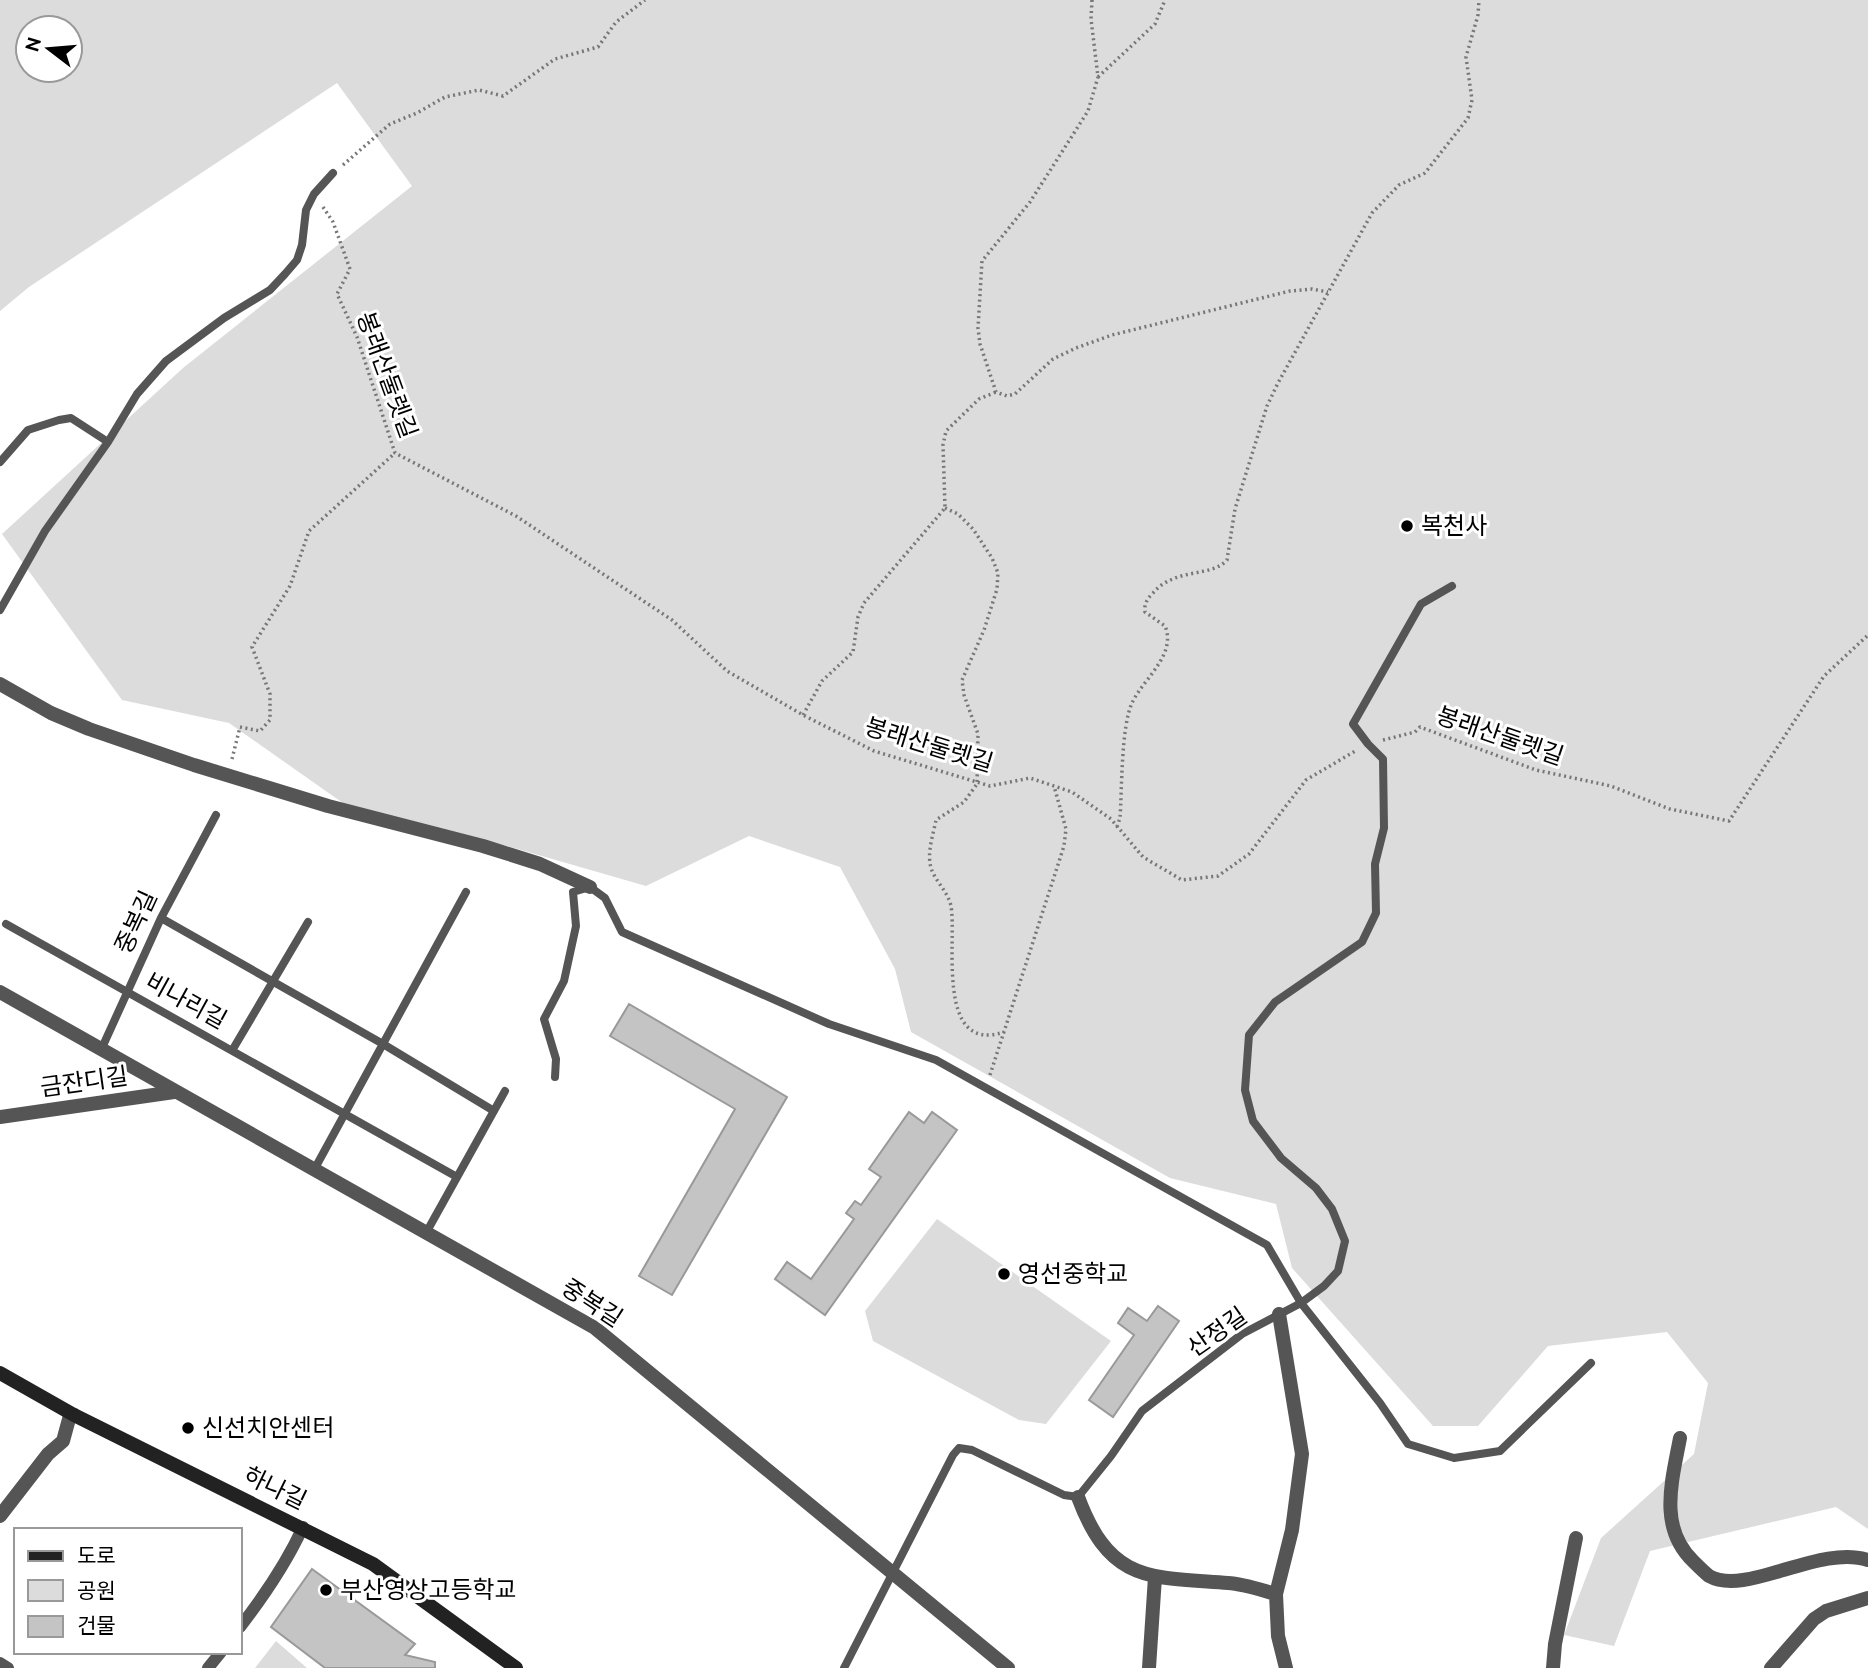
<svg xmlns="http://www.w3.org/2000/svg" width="1868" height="1668" font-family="Ubuntu,'Noto Sans KR',sans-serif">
	<rect width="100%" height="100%" fill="#fff"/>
	<path fill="#dcdcdc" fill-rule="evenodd" d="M0,0H1868V1529L1836,1507L1650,1551L1614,1646L1564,1635L1601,1538L1694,1454L1708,1383L1667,1332L1548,1346L1478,1426H1433L1292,1268L1276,1204L1170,1178L911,1032L895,969L840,867L749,836L646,886L507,846L360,815L229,723L122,700L2,534L183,368L412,186L337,83L29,287L0,311ZM28,28H70V70H28Z
		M937,1219L1111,1341L1046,1424L1019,1420L873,1341L865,1311Z
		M276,1641L307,1668H255Z"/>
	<path fill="#c4c4c4" stroke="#999" stroke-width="2" d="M629,1004L787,1097L672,1295L639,1276L735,1109L610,1036Z
		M909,1112L924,1123L932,1112L957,1130L825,1315L775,1279L787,1262L811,1279L854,1219L846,1213L855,1201L861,1205L881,1177L869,1169Z
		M1158,1306L1179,1321L1113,1417L1089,1400L1134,1335L1118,1323L1128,1308L1147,1321Z
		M312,1569L415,1644L405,1655L435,1662V1668H325L271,1627Z"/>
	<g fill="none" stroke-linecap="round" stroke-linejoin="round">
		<path stroke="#777" stroke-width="3.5" stroke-dasharray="2 3.5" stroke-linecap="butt" d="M1092,0L1091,19L1098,77L1088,111L1030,202L982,261L978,328L980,344L996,392L1007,396L1015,394L1053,359L1076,348L1112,335L1290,291L1312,289L1328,292
			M1098,77L1155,24L1165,0
			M343,165L390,124L417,113L445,97L479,90L503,96L555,59L598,47L616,22L645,0
			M323,207L333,222L350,269L337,294L357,337L395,453L516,516L672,620L727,671L803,715L874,751L990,786L1030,778L1072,792L1111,819L1143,857L1182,880L1218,876L1249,854L1306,780L1357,750
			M945,508L958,514L973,529L992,558L998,573L997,589L984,630L962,680L964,695L978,734L977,784L964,802L936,820C933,836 925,857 933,873C939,885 948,893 951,906C957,940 935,1055 1004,1032
			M803,715L822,681L853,652L858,617L864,603L945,508L943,445L946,431L979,399L996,392
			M1383,740L1415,732L1420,727L1536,770L1611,786L1670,809L1729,821L1824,676L1868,635
			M232,759L240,727L260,731L270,720V694L252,647L290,586L309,531L395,453
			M1117,827L1120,818C1122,790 1121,727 1132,703C1143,679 1177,655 1165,626L1145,612C1144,604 1147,599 1153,593C1175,567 1211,578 1227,560L1235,509L1267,406L1278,383L1372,213L1399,185L1425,173L1468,118L1472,100L1466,57L1478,15L1479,0
			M990,1075L1064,846L1066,829L1054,786"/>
		<path stroke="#555" stroke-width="8" d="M108,442L137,394L166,361L224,318L270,290L285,274L297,260L302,245L306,210L314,194L333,173
			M0,462L28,430L59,420L71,418L108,442L45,531L0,610
			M161,918L383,1044L494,1111
			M6,924L457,1177
			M233,1049L308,922
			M101,1050L161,918L216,815
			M555,1077L556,1059L544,1019L564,981L576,926L573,892L590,887L605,898L622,932L829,1024L936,1060L1267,1245L1301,1303L1380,1403L1408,1444L1454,1458L1500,1451L1591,1363
			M314,1170L466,892
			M426,1233L505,1091
			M844,1668L953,1455L959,1448L972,1450L1064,1495L1078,1497L1111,1456L1142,1411L1242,1334L1301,1303L1324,1286L1338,1271L1345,1241L1332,1209L1316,1188L1281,1158L1253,1121L1245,1090L1249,1035L1275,1002L1362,942L1376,913L1375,864L1384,828L1383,759L1368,744L1353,724L1421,604L1452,586"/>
		<path stroke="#555" stroke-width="12" d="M240,1627C264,1596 286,1564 303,1527
			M0,1663L8,1668
			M208,1668L221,1652"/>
		<path stroke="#555" stroke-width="14" d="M0,684L51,713L89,729L194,765L328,806L483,846L540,864L590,887
			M1279,1314L1302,1454L1292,1530L1276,1594L1278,1636L1286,1668
			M1680,1438C1672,1481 1658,1527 1693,1561C1698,1566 1704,1572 1709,1576C1746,1597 1819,1544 1868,1560
			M1078,1497C1110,1583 1149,1577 1228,1583C1244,1584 1261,1590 1276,1594
			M0,1516L48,1454L63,1441L69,1419L74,1415
			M1149,1668L1155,1577
			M1553,1668L1555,1644L1576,1538
			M1771,1668L1814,1619L1826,1611L1868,1598"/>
		<path stroke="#555" stroke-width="14" d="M0,992L595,1328L1008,1668
			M0,1117L174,1092"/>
		<path stroke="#222" stroke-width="14" d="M0,1373L74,1415L373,1564L516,1668"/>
	</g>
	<g fill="#000" stroke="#fff" stroke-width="2.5">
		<circle cx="1407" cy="526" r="7"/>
		<circle cx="1004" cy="1274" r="7"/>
		<circle cx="188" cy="1428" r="7"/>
		<circle cx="326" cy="1590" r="7"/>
	</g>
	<g text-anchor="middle" stroke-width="6" stroke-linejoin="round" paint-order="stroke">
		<g font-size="24" fill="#000" stroke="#fff">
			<text transform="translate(387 375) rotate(70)" y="8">봉래산둘렛길</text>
			<text transform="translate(1500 736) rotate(19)" y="8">봉래산둘렛길</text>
			<text transform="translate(929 745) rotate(17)" y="8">봉래산둘렛길</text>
			<text transform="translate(136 922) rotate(-65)" y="8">중복길</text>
			<text transform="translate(186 1001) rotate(29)" y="8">비나리길</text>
			<text transform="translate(84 1082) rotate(-8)" y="8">금잔디길</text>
			<text transform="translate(592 1303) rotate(33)" y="8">중복길</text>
			<text transform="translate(1217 1332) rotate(-35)" y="8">산정길</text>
			<text transform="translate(275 1488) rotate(26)" y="8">하나길</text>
		</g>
		<g font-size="24" fill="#000" stroke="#fff" text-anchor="start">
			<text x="1421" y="534">복천사</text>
			<text x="1018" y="1282">영선중학교</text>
			<text x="202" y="1436">신선치안센터</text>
			<text x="340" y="1598">부산영상고등학교</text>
		</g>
	</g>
	<rect x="14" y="1528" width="228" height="126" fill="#ffffff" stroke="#999999" stroke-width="2"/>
	<rect x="28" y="1551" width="35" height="10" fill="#222222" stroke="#999999" stroke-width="2"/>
	<text x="77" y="1563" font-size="21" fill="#000000">도로</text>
	<rect x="28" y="1580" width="35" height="21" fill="#dcdcdc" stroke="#999999" stroke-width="2"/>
	<text x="77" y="1598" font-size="21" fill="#000000">공원</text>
	<rect x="28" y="1616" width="35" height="21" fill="#c4c4c4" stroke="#999999" stroke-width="2"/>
	<text x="77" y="1633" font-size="21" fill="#000000">건물</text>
	<g transform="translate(49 49) rotate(286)"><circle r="33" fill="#ffffff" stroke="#999999" stroke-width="2"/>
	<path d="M0-5L12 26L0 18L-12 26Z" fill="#000000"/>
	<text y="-10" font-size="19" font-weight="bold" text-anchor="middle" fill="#000000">N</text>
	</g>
</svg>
